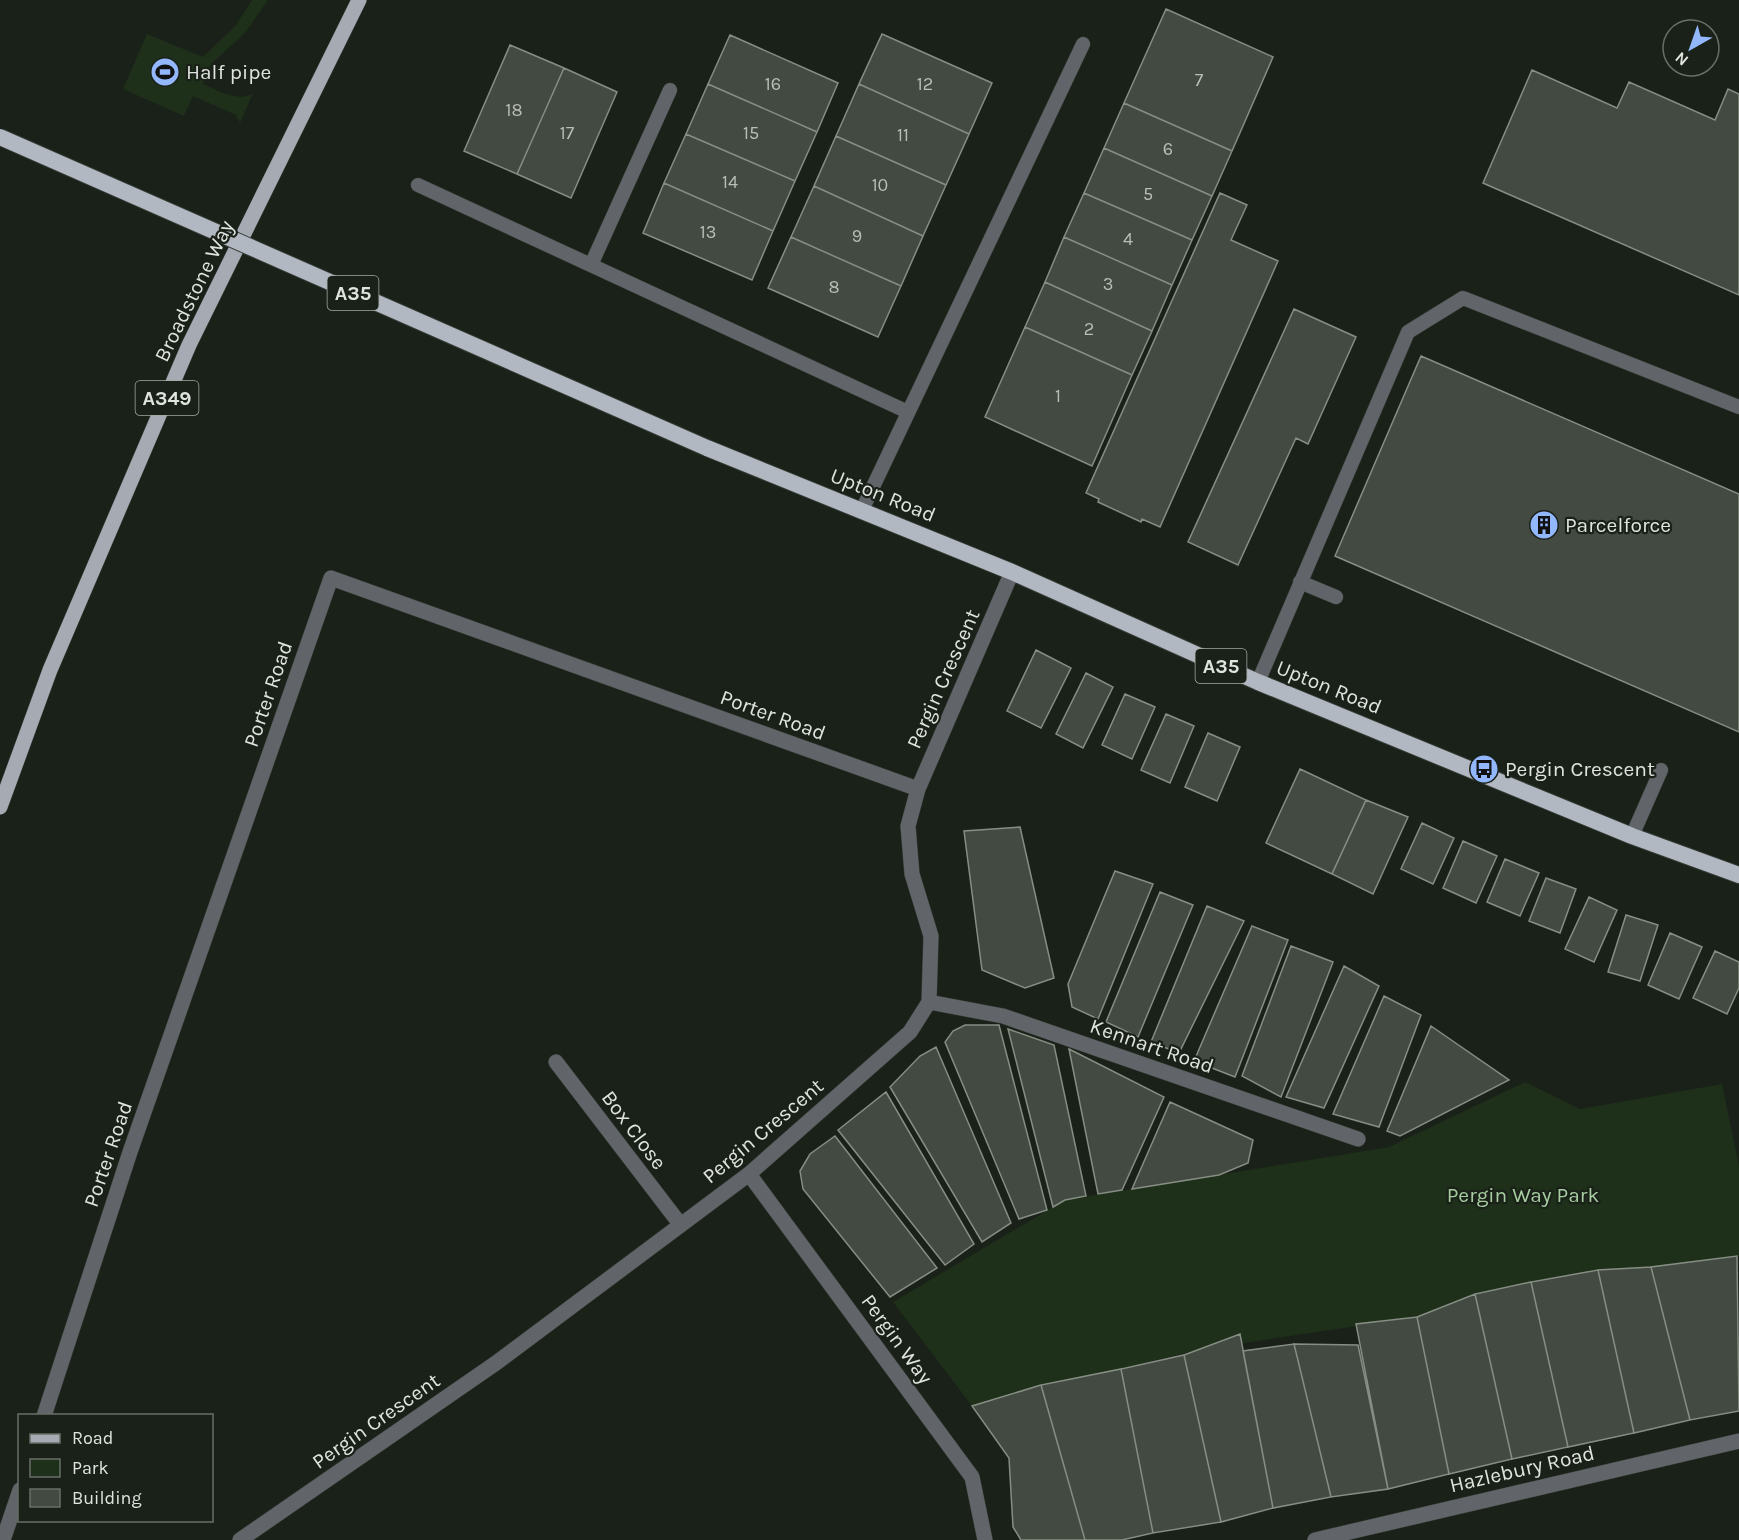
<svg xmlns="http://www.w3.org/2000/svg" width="1739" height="1540" font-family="Karla,sans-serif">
	<rect width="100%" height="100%" fill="#1a2119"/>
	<path fill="#1e2f1a" d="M252,0H268L245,33L211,64L203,84C217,90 239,103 253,93L240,123L236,115L193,96L184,116L123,89L147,34L203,57L236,25Z
		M1525,1082L1580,1109L1722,1084L1739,1166V1256L1417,1317L1197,1350L972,1406L893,1302L1065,1200L1389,1147Z"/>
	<path fill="#434a41" stroke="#868e84" stroke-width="1.5" d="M1166,9L1273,57L1232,151L1124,103Z
		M882,34L992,83L969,134L859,84Z
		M730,35L838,83L817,132L708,84Z
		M510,45L564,68L517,174L464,151Z
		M564,68L617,92L571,198L517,174Z
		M1532,70L1617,108L1629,82L1715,120L1728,89L1739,94V295L1483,183Z
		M708,84L817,132L795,181L686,134Z
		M859,84L969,134L946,185L836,136Z
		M1124,103L1232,151L1212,196L1104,148Z
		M686,134L795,181L773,231L664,183Z
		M836,136L946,185L923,236L814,186Z
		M1104,148L1212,196L1192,240L1084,193Z
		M664,183L773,231L752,280L643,233Z
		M814,186L923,236L901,286L791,237Z
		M1084,193L1192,240L1172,285L1064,237Z
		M1220,193L1247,205L1231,240L1278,261L1160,527L1142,519L1141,522L1098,502L1099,499L1086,493Z
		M791,237L901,286L878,337L768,288Z
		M1064,237L1172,285L1152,331L1045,282Z
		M1045,282L1152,331L1132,375L1025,327Z
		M1294,309L1356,337L1308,444L1296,438L1238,565L1188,542Z
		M1025,327L1132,375L1092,466L985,417Z
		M1421,356L1739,494V732L1335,556Z
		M1036,650L1071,668L1041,728L1007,711Z
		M1086,673L1113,687L1083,748L1056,734Z
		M1125,694L1155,707L1132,759L1102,745Z
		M1166,714L1194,726L1170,783L1141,770Z
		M1208,733L1240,747L1217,801L1185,787Z
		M1300,769L1366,800L1332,874L1266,843Z
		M1366,800L1408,817L1373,894L1332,874Z
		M1422,823L1454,838L1433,884L1401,869Z
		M1020,827L1054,978L1025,988L982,970L964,831Z
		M1463,841L1497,856L1476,903L1443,888Z
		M1505,859L1539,873L1520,916L1487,902Z
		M1115,871L1153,884L1098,1019L1072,1007L1068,984Z
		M1546,878L1576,889L1560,933L1529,921Z
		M1160,892L1193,905L1138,1037L1106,1022Z
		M1589,897L1617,910L1594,962L1565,949Z
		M1207,906L1244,921L1179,1053L1151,1042Z
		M1626,915L1658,925L1640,981L1608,972Z
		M1252,926L1288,940L1235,1077L1194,1061Z
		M1670,933L1702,947L1679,999L1648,985Z
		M1291,946L1333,962L1281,1097L1242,1076Z
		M1715,951L1739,962V988L1727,1014L1693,998Z
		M1344,966L1379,986L1324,1108L1286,1097Z
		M1384,996L1421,1015L1379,1127L1333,1114Z
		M965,1025H999L1047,1210L1019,1219L945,1042L953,1031Z
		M1431,1026L1509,1080L1400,1136L1387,1131Z
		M1008,1029L1054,1045L1086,1196L1065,1200L1053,1207Z
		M936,1047L1011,1223L982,1242L890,1087L920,1056Z
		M1069,1049L1164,1097L1122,1190L1098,1194Z
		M886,1092L974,1244L945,1265L838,1130Z
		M1170,1102L1253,1140L1248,1163L1219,1175L1132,1189Z
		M835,1136L937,1268L890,1297L803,1189L800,1171L810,1154Z
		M1737,1256L1739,1411L1690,1420L1651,1267Z
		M1651,1267L1690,1420L1634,1433L1598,1270Z
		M1598,1270L1634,1433L1568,1447L1531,1282Z
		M1531,1282L1568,1447L1512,1459L1475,1294Z
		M1475,1294L1512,1459L1449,1474L1417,1317Z
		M1417,1317L1449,1474L1388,1489L1356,1324Z
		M1240,1334L1273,1508L1221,1522L1184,1355Z
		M1294,1344L1331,1497L1273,1508L1243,1351Z
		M1294,1344L1358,1345L1388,1489L1331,1497Z
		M1184,1355L1221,1522L1153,1533L1121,1369Z
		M1121,1369L1153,1533L1122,1540H1085L1041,1385Z
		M1041,1385L1085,1540H1021L1013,1527L1009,1458L972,1406Z"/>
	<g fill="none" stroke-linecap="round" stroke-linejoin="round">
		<g stroke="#363c35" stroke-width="15">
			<path id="service" d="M418,185L908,412
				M591,265L670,90
				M862,510L1083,44
				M1300,582L1336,597
				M1258,682L1408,332L1463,298L1739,407
				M1632,836L1661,770"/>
		</g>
		<g stroke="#363c35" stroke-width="16">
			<path id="minor" d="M929,1002L1003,1016L1358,1139
				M556,1062L680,1224
				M749,1174L972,1477L985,1540
				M44,1416L130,1152L331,578L918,789
				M3,1540L20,1490
				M240,1540L496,1363L749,1174L910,1032L929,1002L931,936L912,874L908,826L918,789L1012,572
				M1315,1540L1739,1441"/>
		</g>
		<g stroke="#363c35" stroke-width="16">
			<path id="primary" d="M0,807L50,670L189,345L359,0"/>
		</g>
		<g stroke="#363c35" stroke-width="18">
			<path id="trunk" d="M707,448L1012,572L1258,682L1632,836L1739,875"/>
		</g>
		<use href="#service" stroke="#616468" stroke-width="14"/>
		<use href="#minor" stroke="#616468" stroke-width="15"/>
		<use href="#primary" stroke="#a5aab3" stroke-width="15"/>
		<use href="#trunk" stroke="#b2b8c2" stroke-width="16"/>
		<g stroke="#363c35" stroke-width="18" stroke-linecap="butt">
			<path id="trunk-bridge" d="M0,137L707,448"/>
		</g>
		<use href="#trunk-bridge" stroke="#b2b8c2" stroke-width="16"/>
	</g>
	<defs>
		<g id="stadium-disc" transform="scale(1.5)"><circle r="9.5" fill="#93b7fd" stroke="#1a2119"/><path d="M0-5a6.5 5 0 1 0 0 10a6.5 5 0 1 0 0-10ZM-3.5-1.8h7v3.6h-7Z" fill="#111"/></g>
		<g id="building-disc" transform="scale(1.5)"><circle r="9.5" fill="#93b7fd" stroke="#1a2119"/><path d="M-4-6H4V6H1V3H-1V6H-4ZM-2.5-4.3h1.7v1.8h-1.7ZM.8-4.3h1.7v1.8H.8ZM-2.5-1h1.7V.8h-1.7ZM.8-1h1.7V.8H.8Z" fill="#111"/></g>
		<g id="bus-disc" transform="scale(1.5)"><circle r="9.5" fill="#93b7fd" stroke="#1a2119"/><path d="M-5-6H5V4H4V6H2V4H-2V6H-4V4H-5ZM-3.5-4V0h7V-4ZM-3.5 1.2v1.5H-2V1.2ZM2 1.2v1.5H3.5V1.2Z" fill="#111"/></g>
	</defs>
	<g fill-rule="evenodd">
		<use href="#stadium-disc" x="165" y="72"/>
		<use href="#building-disc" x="1544" y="525"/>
		<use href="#bus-disc" x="1484" y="769"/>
	</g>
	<g text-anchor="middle" stroke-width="4.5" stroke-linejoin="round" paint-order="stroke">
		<g font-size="18" fill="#b9beb8">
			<text x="1199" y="86">7</text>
			<text x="773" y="90">16</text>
			<text x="925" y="90">12</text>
			<text x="514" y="116">18</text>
			<text x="567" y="139">17</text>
			<text x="751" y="139">15</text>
			<text x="903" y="141">11</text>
			<text x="1168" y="155">6</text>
			<text x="730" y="188">14</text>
			<text x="880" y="191">10</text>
			<text x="1148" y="200">5</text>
			<text x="708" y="238">13</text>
			<text x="857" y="242">9</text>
			<text x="1128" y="245">4</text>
			<text x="1108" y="290">3</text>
			<text x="834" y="293">8</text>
			<text x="1089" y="335">2</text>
			<text x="1058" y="402">1</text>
		</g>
		<g fill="#1a2119" stroke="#a5aaa4" stroke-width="1.5">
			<rect x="327.5" y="276" width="51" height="34" rx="4.5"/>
			<rect x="135.5" y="381" width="63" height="34" rx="4.5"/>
			<rect x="1195.5" y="649" width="51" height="34" rx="4.5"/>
		</g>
		<g font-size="20" font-weight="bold" fill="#e0e4df">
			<text x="353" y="300">A35</text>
			<text x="167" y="405">A349</text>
			<text x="1221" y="673">A35</text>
		</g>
		<g font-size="21" fill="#e0e4df" stroke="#1a2119" text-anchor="start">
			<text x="186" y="79">Half pipe</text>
			<text x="1565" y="532">Parcelforce</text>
			<text x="1505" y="776">Pergin Crescent</text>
		</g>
		<g font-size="21" fill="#e0e4df" stroke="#1a2119">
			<text transform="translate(194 291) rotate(-64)" y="7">Broadstone Way</text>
			<text transform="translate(883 495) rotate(22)" y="7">Upton Road</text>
			<text transform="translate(943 679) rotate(-66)" y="7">Pergin Crescent</text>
			<text transform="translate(1329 687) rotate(22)" y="7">Upton Road</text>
			<text transform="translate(268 694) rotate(-71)" y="7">Porter Road</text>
			<text transform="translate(773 715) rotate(20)" y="7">Porter Road</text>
			<text transform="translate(1152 1046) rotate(19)" y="7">Kennart Road</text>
			<text transform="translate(634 1130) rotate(53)" y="7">Box Close</text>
			<text transform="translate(763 1131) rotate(-40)" y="7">Pergin Crescent</text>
			<text transform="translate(108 1154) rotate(-71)" y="7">Porter Road</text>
			<text transform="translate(897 1339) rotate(54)" y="7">Pergin Way</text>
			<text transform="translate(376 1421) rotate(-35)" y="7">Pergin Crescent</text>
			<text transform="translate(1522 1469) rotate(-13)" y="7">Hazlebury Road</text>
		</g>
		<g font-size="21" fill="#a6cc9f" stroke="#1a2119">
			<text x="1523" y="1202">Pergin Way Park</text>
		</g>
	</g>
	<rect x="18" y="1414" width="195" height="108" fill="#1a2119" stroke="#696f68" stroke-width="1.5"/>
	<rect x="30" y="1434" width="30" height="9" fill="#a5aab3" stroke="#696f68" stroke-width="1.5"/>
	<text x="72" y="1444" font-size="18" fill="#e0e4df">Road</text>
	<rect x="30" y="1459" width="30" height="18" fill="#1e2f1a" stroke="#696f68" stroke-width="1.5"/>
	<text x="72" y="1474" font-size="18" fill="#e0e4df">Park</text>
	<rect x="30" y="1489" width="30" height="18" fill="#434a41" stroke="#696f68" stroke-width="1.5"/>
	<text x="72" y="1504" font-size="18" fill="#e0e4df">Building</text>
	<g transform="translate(1691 48) rotate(220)"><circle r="28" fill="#1a2119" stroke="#696f68" stroke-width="1.5"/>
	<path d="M0-4.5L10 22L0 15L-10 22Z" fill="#93b7fd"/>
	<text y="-9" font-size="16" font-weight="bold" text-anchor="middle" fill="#e0e4df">N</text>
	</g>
</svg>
